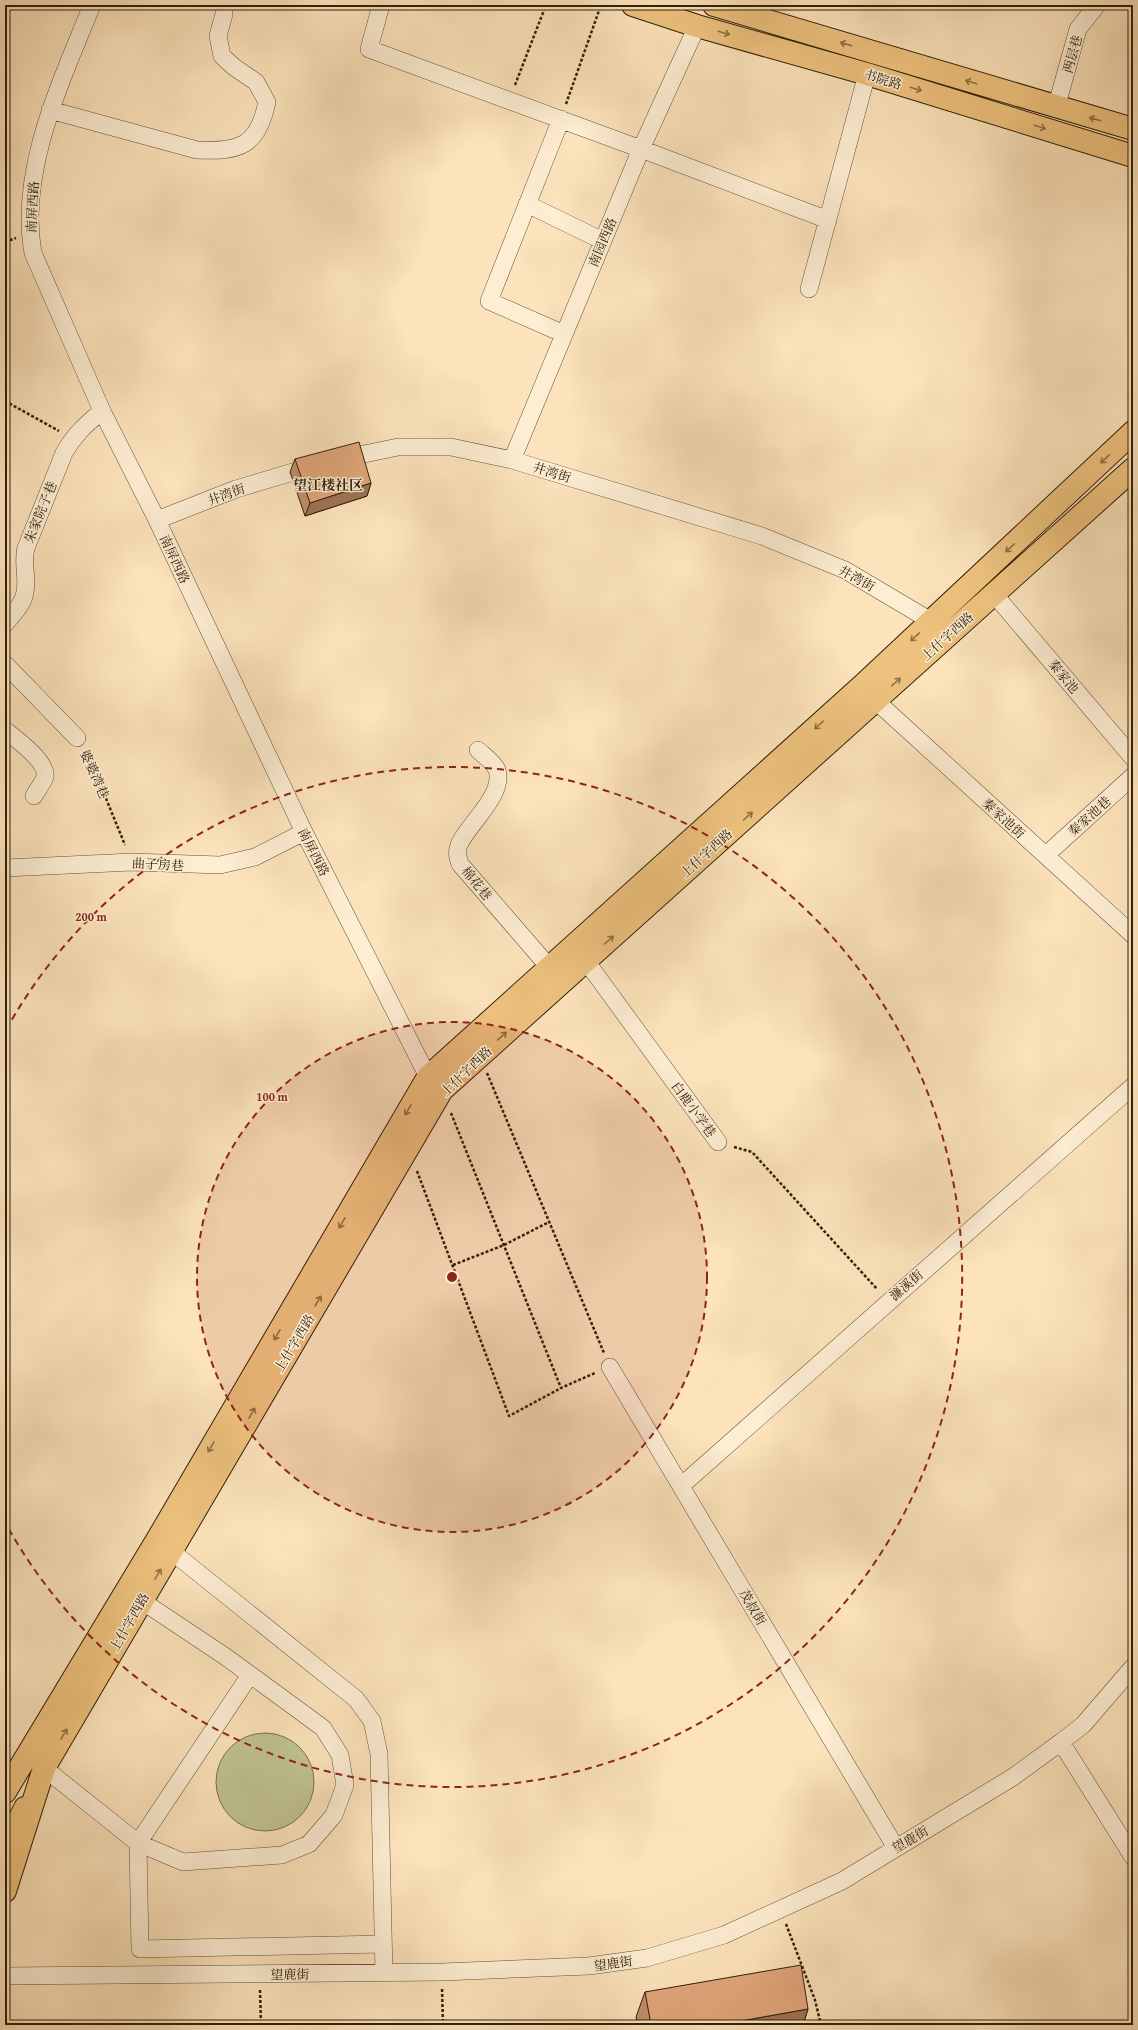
<svg xmlns="http://www.w3.org/2000/svg" width="1138" height="2030" font-family="'Gentium Book Plus','Noto Serif SC',serif">
	<rect width="100%" height="100%" fill="#fce3bb"/>
	<filter id="stains"><feTurbulence type="fractalNoise" baseFrequency=".005" numOctaves="4"/><feColorMatrix values="0 0 0 0 .2 0 0 0 0 .09 0 0 0 0 .02 0 0 0 .5 -.17"/></filter>
	<radialGradient id="worn" r=".72"><stop offset=".6" stop-color="#630" stop-opacity="0"/><stop offset="1" stop-color="#630" stop-opacity=".3"/></radialGradient>
	<path fill="#c0c390" stroke="#78724c" d="M216 1782a49 49 0 1 1 98 0a49 49 0 1 1-98 0Z"/>
	<g fill="none" stroke-linecap="round" stroke-linejoin="round">
		<g stroke="#635136" stroke-width="18">
			<path id="minor" d="M92,5C62,80 18,170 33,253L102,411L157,520L304,832L428,1077L436,1085
				M381,5L369,49L641,149L828,220
				M1056,108L1078,29L1097,5
				M50,110L197,150C240,152 258,146 267,102L256,82L234,67L222,56L218,36L224,14
				M561,119L489,301L564,334
				M527,204L603,241
				M809,289L867,74
				M340,459L398,447H451L512,460L762,536L845,570L931,621
				M512,460L641,149L697,26
				M157,520L236,489L313,466
				M994,594L1133,758
				M5,624C12,615 24,604 25,592C28,577 22,563 26,548L64,453C74,435 86,424 102,411
				M5,664L77,738
				M876,701L1133,935
				M5,730C15,738 48,762 45,777C43,783 37,790 34,796
				M478,750C484,756 494,762 497,770C505,795 467,825 459,845C456,852 458,858 460,864L549,967
				M1046,855L1133,776
				M5,868L132,862L220,865L255,857L304,832
				M586,961L718,1142
				M610,1367L896,1848
				M681,1486L1133,1086
				M171,1551L356,1699L372,1721L379,1754L384,1973
				M250,1675L138,1843L140,1949L383,1944
				M1061,1742L1133,1857
				M44,1768L138,1843L183,1862L282,1855L309,1844L334,1815L345,1785L340,1755L323,1728L226,1657L142,1601
				M5,1976L442,1972L589,1966L647,1958L724,1935L842,1881L1013,1777L1061,1742L1083,1725L1133,1667"/>
		</g>
		<g stroke="#302009" stroke-width="24">
			<path id="major" d="M633,5L697,26L867,74L1133,156
				M714,5L1133,129
				M5,1848L25,1808"/>
		</g>
		<g stroke="#302009" stroke-width="24">
			<path id="highway" d="M5,1792L157,1540L428,1077L863,685L1133,432
				M5,1891L44,1768L442,1090L1133,469"/>
		</g>
		<path stroke="#302009" stroke-width="2.5" stroke-dasharray="3 2" stroke-linecap="butt" d="M515,85L546,5
			M566,104L601,5
			M5,242L16,238
			M5,401L59,431
			M87,752L125,845
			M487,1073L604,1353
			M451,1113L561,1388L595,1373
			M734,1147L752,1152L877,1289
			M417,1171L509,1416L561,1388
			M453,1265L504,1245L549,1222
			M786,1924L815,2000L821,2025
			M442,1989L443,2025
			M260,1990L261,2025"/>
		<use href="#minor" stroke="#fdedd3" stroke-width="17"/>
		<use href="#major" stroke="#eec27e" stroke-width="22"/>
		<use href="#highway" stroke="#eec27e" stroke-width="22"/>
	</g>
	<path fill="#c28f6a" stroke="#302009" d="M295,459L371,483L367,496L305,516L290,472Z
		M645,1992L808,2009L803,2025H638L636,2017Z"/>
	<path fill="#9e7456" stroke="#302009" d="M371,483L367,496L305,516L310,503Z
		M808,2009L803,2025H718Z"/>
	<path fill="#e1a67b" stroke="#302009" d="M359,442L371,483L310,503L295,459Z
		M801,1965L808,2009L718,2025H651L645,1992Z"/>
	<defs><path id="oneway-shaft" d="M-6 0H5M1.5-3L5.5 0L1.5 3" fill="none" stroke-width="1.6" stroke-linecap="round" stroke-linejoin="round"/></defs>
	<g stroke="#8f7144">
		<use href="#oneway-shaft" transform="translate(724 33) rotate(16)"/>
		<use href="#oneway-shaft" transform="translate(846 44) rotate(-164)"/>
		<use href="#oneway-shaft" transform="translate(971 82) rotate(-163)"/>
		<use href="#oneway-shaft" transform="translate(916 89) rotate(17)"/>
		<use href="#oneway-shaft" transform="translate(1095 119) rotate(-164)"/>
		<use href="#oneway-shaft" transform="translate(1040 127) rotate(17)"/>
		<use href="#oneway-shaft" transform="translate(1105 459) rotate(137)"/>
		<use href="#oneway-shaft" transform="translate(1010 548) rotate(137)"/>
		<use href="#oneway-shaft" transform="translate(915 637) rotate(137)"/>
		<use href="#oneway-shaft" transform="translate(896 682) rotate(-42)"/>
		<use href="#oneway-shaft" transform="translate(819 725) rotate(138)"/>
		<use href="#oneway-shaft" transform="translate(748 816) rotate(-42)"/>
		<use href="#oneway-shaft" transform="translate(609 940) rotate(-42)"/>
		<use href="#oneway-shaft" transform="translate(502 1036) rotate(-42)"/>
		<use href="#oneway-shaft" transform="translate(408 1110) rotate(120)"/>
		<use href="#oneway-shaft" transform="translate(342 1223) rotate(120)"/>
		<use href="#oneway-shaft" transform="translate(318 1301) rotate(-59)"/>
		<use href="#oneway-shaft" transform="translate(277 1335) rotate(120)"/>
		<use href="#oneway-shaft" transform="translate(252 1413) rotate(-60)"/>
		<use href="#oneway-shaft" transform="translate(211 1447) rotate(120)"/>
		<use href="#oneway-shaft" transform="translate(158 1574) rotate(-60)"/>
		<use href="#oneway-shaft" transform="translate(64 1734) rotate(-60)"/>
	</g>
	<circle cx="452" cy="1277" r="255" fill="#8f2418" fill-opacity=".12"/>
	<g fill="none" stroke="#8f2418" stroke-width="2" stroke-dasharray="7 5">
		<circle cx="452" cy="1277" r="255"/>
		<path d="M6 1030A510 510 0 1 1 6 1524"/>
	</g>
	<g text-anchor="middle" stroke-width="3" stroke-linejoin="round" paint-order="stroke">
		<g font-size="13" fill="#302009" stroke="#fdedd3">
			<text transform="translate(1072 54) rotate(-74)" y="5">两层巷</text>
			<text transform="translate(883 79) rotate(17)" y="5">书院路</text>
			<text transform="translate(32 207) rotate(-87)" y="5">南屏西路</text>
			<text transform="translate(602 242) rotate(-67)" y="5">南园西路</text>
			<text transform="translate(552 472) rotate(17)" y="5">井湾街</text>
			<text transform="translate(226 494) rotate(-20)" y="5">井湾街</text>
			<text transform="translate(40 512) rotate(-68)" y="5">朱家院子巷</text>
			<text transform="translate(175 559) rotate(65)" y="5">南屏西路</text>
			<text transform="translate(857 578) rotate(29)" y="5">井湾街</text>
			<text transform="translate(947 636) rotate(-42)" y="5">上什字西路</text>
			<text transform="translate(1064 676) rotate(50)" y="5">秦家池</text>
			<text transform="translate(95 774) rotate(66)" y="5">婆婆湾巷</text>
			<text transform="translate(1089 816) rotate(-42)" y="5">秦家池巷</text>
			<text transform="translate(1004 818) rotate(42)" y="5">秦家池街</text>
			<text transform="translate(314 852) rotate(63)" y="5">南屏西路</text>
			<text transform="translate(706 853) rotate(-42)" y="5">上什字西路</text>
			<text transform="translate(158 864) rotate(3)" y="5">曲子房巷</text>
			<text transform="translate(477 883) rotate(50)" y="5">棉花巷</text>
			<text transform="translate(466 1071) rotate(-44)" y="5">上什字西路</text>
			<text transform="translate(694 1109) rotate(54)" y="5">白鹿小学巷</text>
			<text transform="translate(906 1285) rotate(-41)" y="5">濂溪街</text>
			<text transform="translate(294 1343) rotate(-59)" y="5">上什字西路</text>
			<text transform="translate(753 1607) rotate(59)" y="5">茂叔街</text>
			<text transform="translate(129 1622) rotate(-60)" y="5">上什字西路</text>
			<text transform="translate(910 1839) rotate(-31)" y="5">望鹿街</text>
			<text transform="translate(613 1963) rotate(-8)" y="5">望鹿街</text>
			<text transform="translate(290 1974) rotate(-1)" y="5">望鹿街</text>
		</g>
		<g font-size="14" font-weight="bold" fill="#302009" stroke="#fdedd3">
			<text x="328" y="490">望江楼社区</text>
		</g>
	</g>
	<circle cx="452" cy="1277" r="6" fill="#8f2418" stroke="#fdedd3" stroke-width="2"/>
	<g font-size="12" text-anchor="middle" font-weight="bold" fill="#8f2418" stroke="#fdedd3" stroke-width="3" stroke-linejoin="round" paint-order="stroke">
		<text x="91" y="921">200 m</text>
		<text x="272" y="1101">100 m</text>
	</g>
	<rect width="1138" height="2030" fill="none" stroke="#fce3bb" stroke-width="20"/>
	<rect x="6" y="6" width="1126" height="2018" fill="none" stroke="#302009" stroke-width="2"/>
	<rect x="10" y="10" width="1118" height="2010" fill="none" stroke="#302009"/>
	<rect width="100%" height="100%" filter="url(#stains)"/>
	<rect width="100%" height="100%" fill="url(#worn)"/>
</svg>
